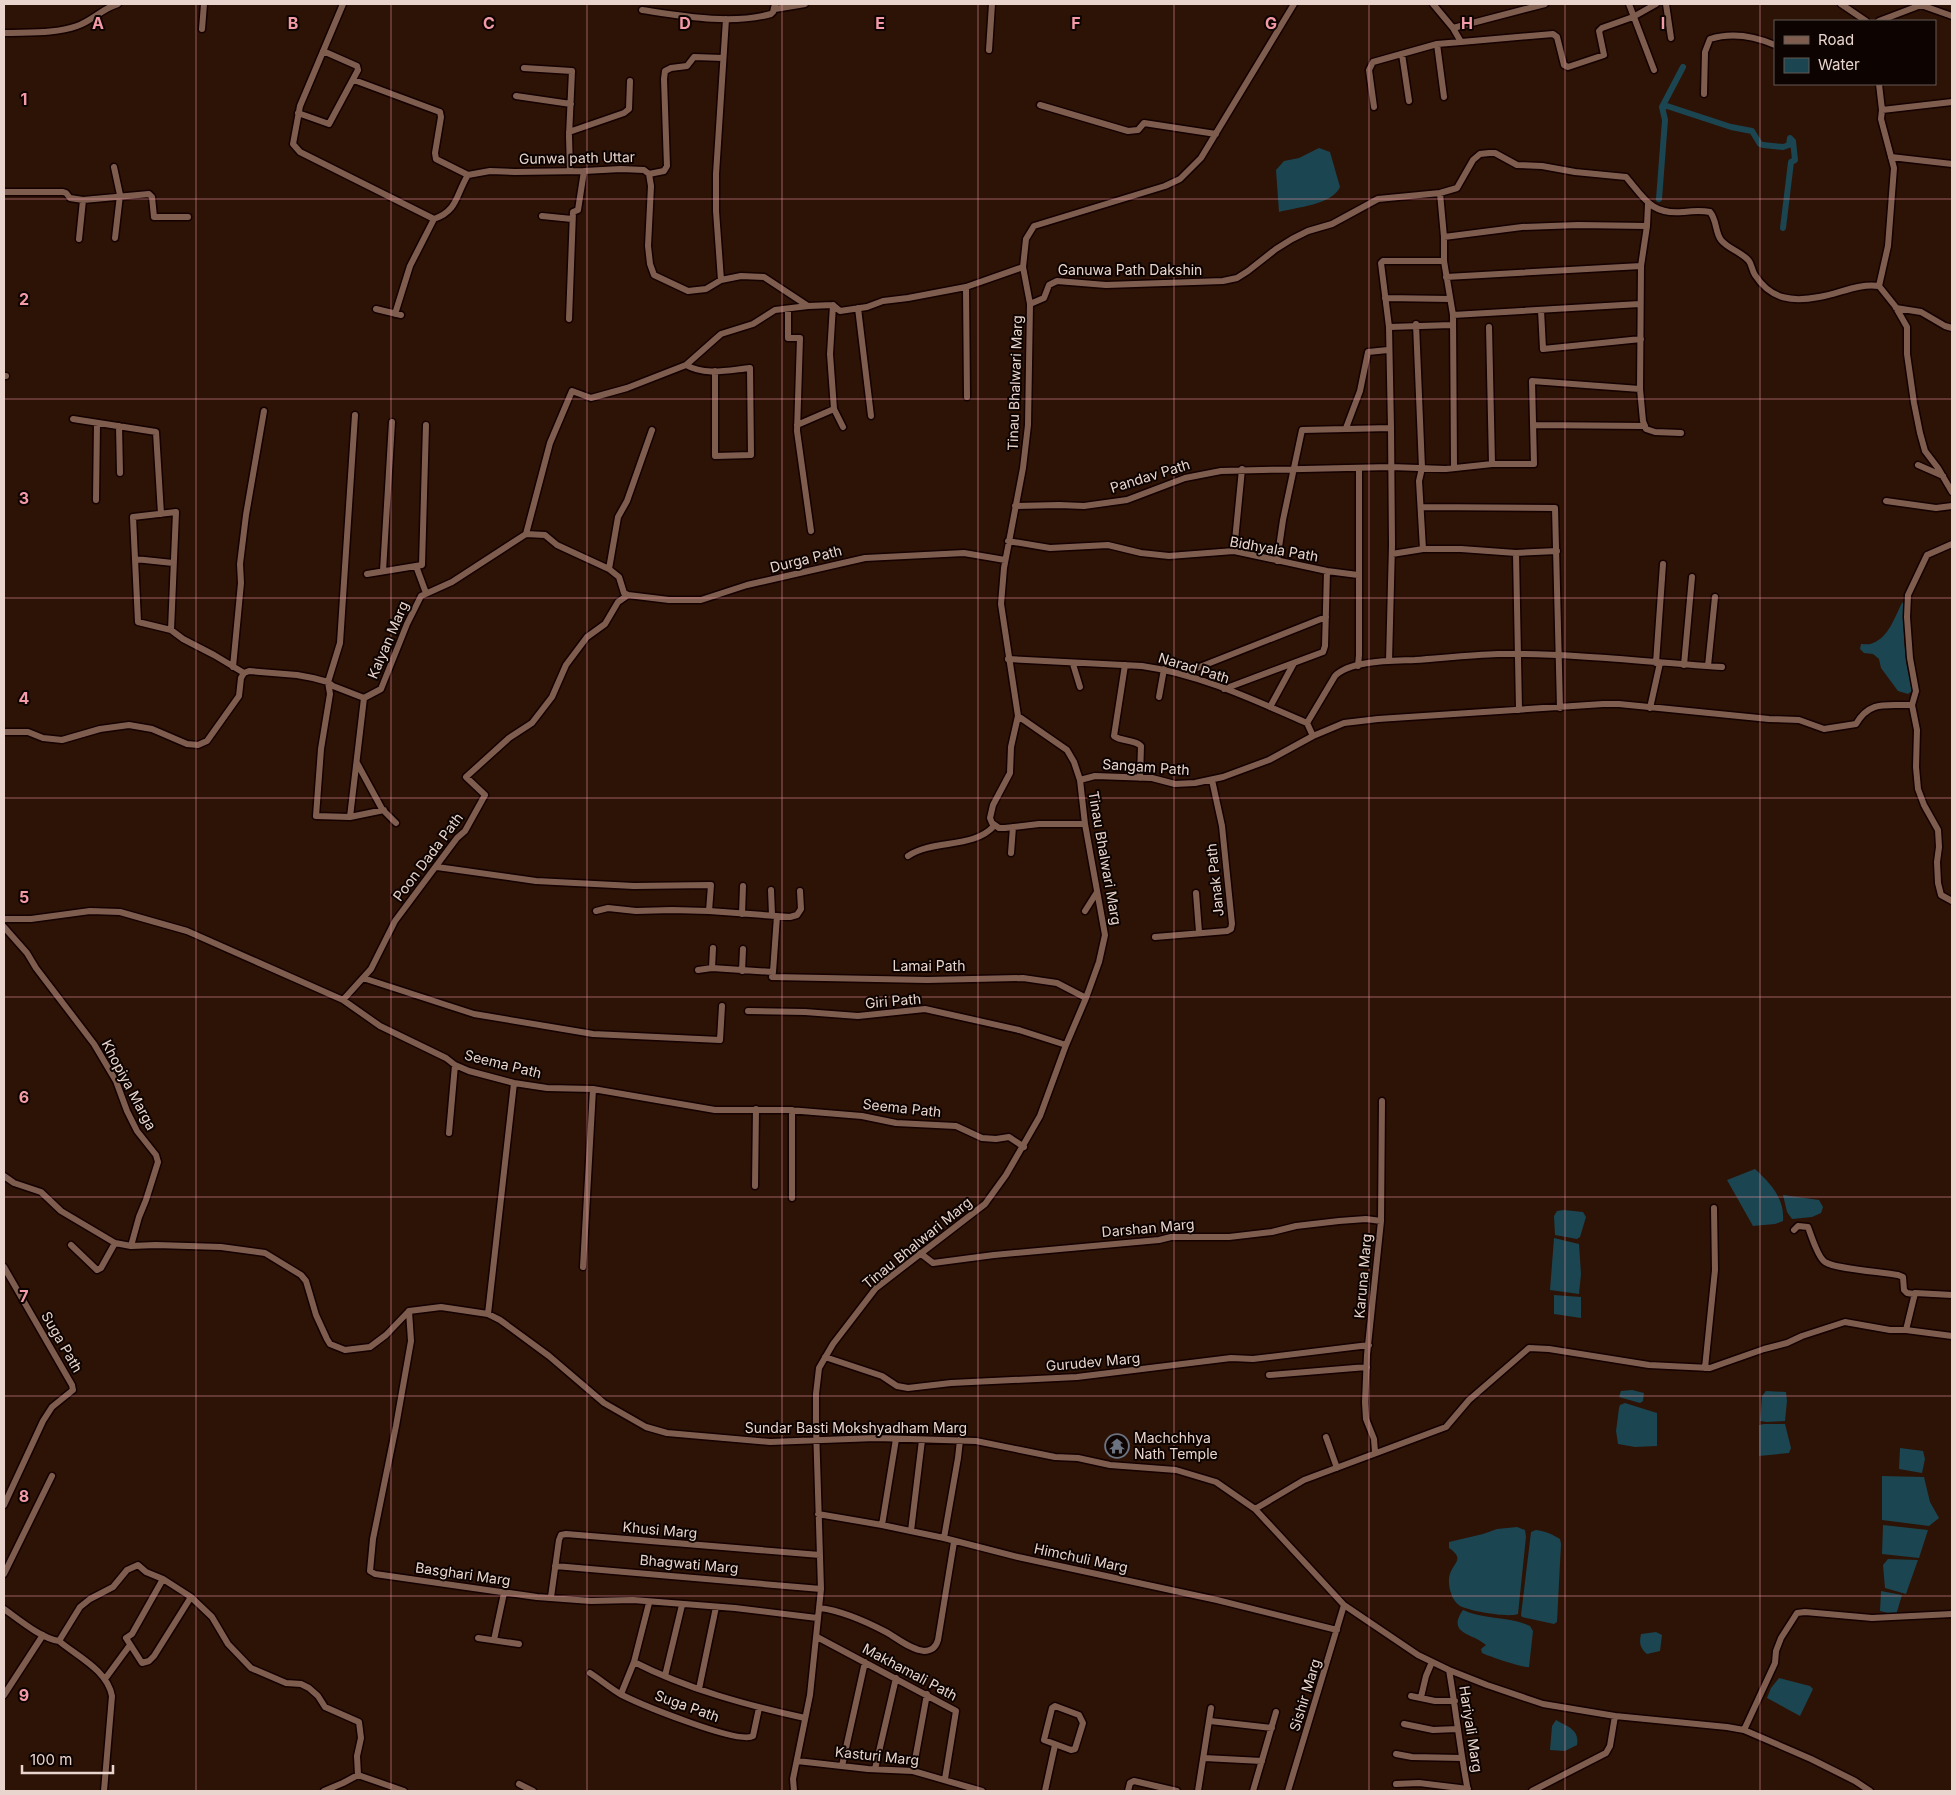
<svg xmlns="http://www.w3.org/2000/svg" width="1956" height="1795" font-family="Inter,sans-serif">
	<rect width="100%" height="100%" fill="#2d1206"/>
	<path fill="#1b4550" d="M1319,148L1330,152L1340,187C1332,205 1297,207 1279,212L1276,170L1284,161L1299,158Z
		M1904,602C1903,623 1904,646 1907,667C1909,675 1911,682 1912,691L1908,694L1898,691L1881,668L1879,659L1873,654L1864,653L1860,649L1861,644C1864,644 1870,645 1873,643C1889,637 1895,616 1902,603Z
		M1755,1169C1770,1183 1785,1198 1783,1221L1775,1224L1753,1226L1727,1180Z
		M1783,1195L1819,1200L1823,1207L1821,1213L1812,1217L1792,1219L1787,1212Z
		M1564,1210L1583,1212L1586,1217L1580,1237L1577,1239L1555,1235L1554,1216L1557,1211Z
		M1554,1238L1579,1244L1581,1274L1579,1294L1550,1290Z
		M1554,1295L1581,1297V1318L1554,1314Z
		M1632,1390L1644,1393L1643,1401L1640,1403L1619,1397L1621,1391Z
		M1766,1391L1786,1392L1787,1401L1785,1421L1767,1422L1760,1421L1762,1396Z
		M1625,1403L1657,1413V1446L1635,1447L1618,1444L1616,1431L1619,1408L1620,1405Z
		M1764,1424H1785L1791,1448L1789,1453L1759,1456V1425Z
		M1900,1448L1923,1451L1925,1459L1922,1473L1899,1469Z
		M1882,1476L1924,1477L1930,1502L1939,1518L1929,1526L1882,1520Z
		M1883,1525L1928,1530L1919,1558L1882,1554Z
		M1517,1527L1525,1530L1526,1537L1518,1614C1508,1618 1470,1611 1460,1606C1456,1603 1452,1598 1451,1593C1449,1588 1448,1579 1450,1574C1454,1562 1465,1559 1449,1548V1542L1483,1534L1497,1529Z
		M1536,1530C1545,1531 1552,1534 1560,1539L1561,1544L1557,1622L1554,1624L1522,1617L1521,1615L1531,1532Z
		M1888,1559L1918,1560L1906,1594L1885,1588L1883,1565Z
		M1881,1591L1902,1595L1896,1615L1880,1611Z
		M1463,1610C1484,1620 1509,1616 1530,1626L1533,1631L1529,1667C1523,1668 1488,1656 1482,1653L1481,1649L1486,1645C1473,1633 1446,1634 1463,1610Z
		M1656,1632L1662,1635L1660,1651L1647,1654C1640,1648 1639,1643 1641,1634Z
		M1779,1678L1810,1686L1813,1689L1800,1716L1767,1698L1771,1688Z
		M1556,1720C1566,1726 1580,1729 1577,1745L1565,1751L1550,1750L1552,1726Z"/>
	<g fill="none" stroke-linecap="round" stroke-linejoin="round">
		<path stroke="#1b4550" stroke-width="6" d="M1662,107L1667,106L1731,127L1752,131L1760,144L1763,145L1783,147L1789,145L1790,138L1793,141L1795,160L1791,162L1783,228
			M1659,199L1665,120L1662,107L1683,67"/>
		<g stroke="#140100" stroke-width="9">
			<path id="minor" d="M343,4L300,106L293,144L300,152L434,219C458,211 456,194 468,175L490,171L515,172L584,171L621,169L644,170L649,174L651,186L648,246L650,264L654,275L688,291L706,289L721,280L741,276L764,277L808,306L833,305L840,311L867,307L883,301L908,298L966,287L1023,267
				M1433,4L1453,28L1545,4
				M1629,4L1654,70
				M1666,4L1671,38
				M1841,4L1866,21
				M775,9L805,4
				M642,10C682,16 731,25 771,14L773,12L775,4
				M1879,21L1921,5L1952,16
				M202,29L204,4
				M4,33C28,32 55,34 77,26C92,21 103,8 118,4
				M1461,42L1553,34L1557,37L1564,65L1568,67L1604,55L1599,31L1602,28L1633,17L1656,4
				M1437,44L1444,97
				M989,50L992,4
				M1402,54L1409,101
				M524,68L572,71L569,136L570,171
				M354,80L440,112L441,117L435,153L436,159L468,175
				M1879,84L1882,110L1881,119L1894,168L1888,246L1879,286L1895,306L1907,327V354L1914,403L1920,433L1925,451L1938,468L1952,492
				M1704,94L1705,52L1710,39C1732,32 1754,36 1775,45
				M516,96L571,104
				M1040,105L1128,131L1138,130L1144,123L1216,134
				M1374,107L1369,70L1373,62L1437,44L1461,42L1453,28
				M1882,110L1952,102
				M298,113L329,124L358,70L357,66L323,51
				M569,132L624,113L629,109L630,81
				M1891,157L1952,164
				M114,167L120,195L115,238
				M649,174L664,171L667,166L664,79L665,71L671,68L687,66L694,57L723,58
				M4,192H63L66,193L70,198L83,200L149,194L152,197L154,217H188
				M1440,193L1444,237V261L1453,315L1454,468
				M1648,204L1647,226L1641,266L1640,389L1643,421L1646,429L1655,432L1681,433
				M542,216L572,219
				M1444,237L1522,227L1578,225L1647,226
				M79,239L83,200
				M1446,277L1641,266
				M721,280L716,211V174L726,19
				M966,287L967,397
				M1385,298L1450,299
				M1030,304L1044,298L1049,285L1057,281L1106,285L1223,281L1237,278L1248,271L1276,249L1292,239L1308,231L1332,224L1378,199L1440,193L1457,188L1473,160L1480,154L1489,153H1495L1517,165L1542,166L1575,172L1626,177C1644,198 1651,215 1683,212C1692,211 1700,210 1710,212C1717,220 1715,232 1721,240C1728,249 1742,252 1749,261C1752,265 1752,271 1755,275C1771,300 1793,302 1819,297C1839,294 1858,283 1879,286
				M833,305L830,354L834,409L843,427
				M858,308L871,416
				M1896,308L1921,312L1945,326L1952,328
				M376,309L401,315
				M788,309V338H800L797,431L811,531
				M1541,310L1543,349L1641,339
				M395,314L410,266L434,219
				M1453,315L1640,304
				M569,319L573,212L578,210L584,171
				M1416,324L1422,468L1419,481L1423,549
				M1389,327L1452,325
				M1489,327L1492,464
				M686,365C705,376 729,370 750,368L751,455L715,456V371
				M4,376H6
				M355,415L340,643L328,682L330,694L321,749L316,816L350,817L364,698
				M73,419L156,432L161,514
				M797,425L834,409
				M1533,425L1645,426
				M119,426L120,473
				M1346,428L1360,391L1368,352L1388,350
				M1918,465L1943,476
				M96,500L97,423
				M1886,501L1936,508L1952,506
				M1015,506L1059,505L1084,506L1127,500L1185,478L1221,471L1391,467L1446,469L1492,464H1534L1532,381L1640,389
				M1421,507L1555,508L1560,708
				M526,534L550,443L572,391L591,398L627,388L686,365L721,334L753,324L775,310L808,306
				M1008,541L1050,548L1108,545L1141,553L1169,556L1234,551L1327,571L1358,575
				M1234,551L1242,469
				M1516,553L1519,710
				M1392,554L1423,549H1461L1516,553L1557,551
				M135,559L173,563
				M1277,561L1283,520L1302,430L1391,428
				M416,566L426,593
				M609,569L618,517L627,501L652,430
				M383,571L392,422
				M367,574L422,565L426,425
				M171,630L176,512L133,517L138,622L171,630L183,639L214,655L244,673
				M1008,659L1142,666C1199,674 1254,700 1307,723
				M1389,661L1392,545L1391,428L1389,327L1381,263L1383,261H1444
				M1656,663L1663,564
				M1073,664L1080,687
				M1125,665L1114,736C1122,742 1134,739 1141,746L1140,778
				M1684,665L1692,577
				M1358,666L1359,655V468
				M1708,666L1715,597
				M233,667L241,583L240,564L246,515L264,411
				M1182,674L1326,617
				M1224,689L1323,652L1325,646L1327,571
				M1159,697L1164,669
				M1912,705L1917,730L1916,767L1918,789L1924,805L1938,830L1939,847L1937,862L1938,883L1941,895L1952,901
				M1270,707L1294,663
				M1650,708L1660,663
				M1018,716L1011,747L1010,773L993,805L990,818L992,823L999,828H1005L1039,824H1085
				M4,732H28L43,738L62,740L100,729L129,725L152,729L187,744L198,745L207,741L239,696L241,678L244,673L249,671L297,675L313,678L328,682L333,686L364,698L381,689L407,624L421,596L452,582L526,534L545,535L557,545L609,569L619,577L624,593L628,595
				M1313,736L1344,723L1378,719L1603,704H1619L1769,719L1799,720L1824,729L1856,724C1870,700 1886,706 1912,705L1916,691L1910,658L1907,617L1908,595L1927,555L1952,544
				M357,763L382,809L396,823
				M1080,780L1095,776L1152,778L1175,784L1195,783L1223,777L1269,760L1313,736L1307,723L1335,676C1350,660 1393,661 1415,660C1443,658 1471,655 1498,654C1573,653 1648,662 1722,667
				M350,817L384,810
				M1011,853L1013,827
				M908,856C934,839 973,849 994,826
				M437,867L536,881L634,886L711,885L709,911L790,917L797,915L801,909L800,891
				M771,890L772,915
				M1196,893L1199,932
				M596,911L608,908L636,911L672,910L709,911
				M1085,911L1097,892
				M742,914L743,886
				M4,919H31L90,911L120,912L187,931L343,1000L380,1026L446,1058L455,1065L469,1071L514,1083L547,1088L593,1089L715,1110H789L862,1116L896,1123L956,1126L982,1138L996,1139L1009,1137L1024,1147
				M4,927L27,953L36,968L94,1044L116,1081L127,1111L137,1131L156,1155L158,1162L146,1200L139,1217L131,1246
				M1155,937L1227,931L1231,929L1232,924L1222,826L1212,780
				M712,968L713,948
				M698,970L712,968L773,972L777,916
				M742,971L743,949
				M773,972L772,977L927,980L1023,978L1057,983L1086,998
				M363,978L474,1014L593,1034L720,1040L722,1006
				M343,1000L371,969L395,921L457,838L465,831L485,795L466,777L509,738L532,723L552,697L566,665L587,637L605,624L618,602L628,595L669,600H701L747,585L865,558L964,553L1005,560
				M748,1011L805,1012L858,1016L925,1009L1019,1030L1066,1045
				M792,1110V1198
				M449,1133L455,1065
				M4,1176L14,1183L41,1192L61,1211L115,1243L131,1246L156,1245L221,1247L265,1253L301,1275L306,1281L316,1315L327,1339L330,1344L345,1350L370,1347L386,1335L409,1311L441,1307L488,1314L500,1320L549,1356L604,1403L646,1427L667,1433L770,1442L876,1438L976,1441L1055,1457L1078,1458L1110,1465L1176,1470L1216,1482L1255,1509L1344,1605L1418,1655L1449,1670L1487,1685L1543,1704L1615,1716L1727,1727L1744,1730L1811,1759L1855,1781L1870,1791
				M755,1186L756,1109
				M1794,1230L1798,1226L1808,1227C1811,1235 1818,1258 1825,1262C1835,1269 1883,1272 1898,1275L1903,1277L1904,1290L1907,1293L1914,1294
				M71,1245L97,1270L101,1268L115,1243
				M920,1253L933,1263L994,1255L1159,1240L1171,1237H1229L1272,1232L1296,1226L1339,1221L1366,1219L1381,1221
				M4,1267L72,1385L73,1390L52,1407L43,1421L4,1505
				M583,1267L593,1089
				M409,1311L411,1341L396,1426L373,1539L370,1571L375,1574L537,1597L591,1601L633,1600L735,1608L817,1618
				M488,1314L514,1083
				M1906,1330L1915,1293L1952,1295
				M825,1357L882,1376L897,1386L908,1388L951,1383L1077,1377L1231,1358L1253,1359L1369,1345
				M1705,1368L1715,1270L1714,1208
				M1269,1375L1367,1367
				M1326,1437L1337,1468
				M1375,1452L1374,1439L1366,1419L1365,1402L1367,1355L1381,1221L1382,1101
				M1255,1509L1304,1480L1446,1427L1469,1400L1529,1348L1549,1349L1649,1365L1710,1368L1764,1349L1787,1343L1802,1336L1845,1322L1890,1330H1906L1952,1336
				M818,1514L882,1525L944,1538L1018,1557L1217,1600L1337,1630
				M882,1525L896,1439
				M911,1531L922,1440
				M944,1538L958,1458L960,1440
				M555,1566L821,1589
				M4,1574L52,1476
				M163,1579L132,1634L126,1638L142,1663L149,1661L154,1656L191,1597
				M551,1597L559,1540L561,1535L566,1534L820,1555
				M649,1603L634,1662C687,1689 746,1705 805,1718
				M820,1608C843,1611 865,1621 886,1632C897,1638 911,1650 924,1651C932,1651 936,1647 938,1640L954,1542
				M4,1609C18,1619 42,1639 59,1641C78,1657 107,1670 112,1696L104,1791
				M817,1637L956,1711L945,1779
				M478,1638L519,1644
				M494,1640L504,1593
				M59,1641L80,1607L90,1599L113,1587L127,1570L138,1565L146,1572L163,1579L191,1597L212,1617L228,1644L251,1668L286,1683L301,1684L309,1688L318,1696L325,1707L359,1722L361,1738L357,1756L358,1775
				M1449,1670C1456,1710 1460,1751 1468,1791
				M590,1673C601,1680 611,1689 622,1695C640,1704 739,1745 753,1736L759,1708
				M665,1676L682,1605
				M105,1679L130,1645
				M699,1689L716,1607
				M621,1694L634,1662
				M4,1695L43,1635
				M1411,1696L1435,1701H1455
				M1421,1697L1426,1676L1432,1662
				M1055,1706L1079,1715L1083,1723L1075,1749L1071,1750L1044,1740L1052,1708Z
				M1210,1721L1272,1728
				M1404,1724L1433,1730L1458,1729
				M1744,1730L1775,1663L1776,1651L1781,1638L1797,1613L1805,1612L1872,1618L1952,1614
				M1396,1754L1412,1757L1462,1758
				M1204,1758L1262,1761
				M797,1761L868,1769L913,1771L982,1791
				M842,1766L865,1662
				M875,1769L896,1678
				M913,1771L927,1694
				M519,1784L533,1791
				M1396,1784L1419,1783L1468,1789
				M324,1791L343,1783L358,1775L404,1791
				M794,1791L793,1779L810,1695L821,1589L816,1427V1394L819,1368L833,1344L876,1288L985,1204L1006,1175L1040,1116L1066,1045L1086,998L1099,962L1105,935L1085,824L1080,780L1074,762L1067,750L1018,716L1001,604L1004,568L1023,468L1028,425L1030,304L1023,267L1026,239L1034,226L1165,186L1180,179L1201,158L1294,4
				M1045,1791L1055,1745
				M1128,1791L1130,1783L1134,1781L1177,1791
				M1198,1791L1211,1708
				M1253,1791L1276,1712
				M1288,1791L1344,1605
				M1532,1791L1606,1753L1610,1746L1615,1716"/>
		</g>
		<use href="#minor" stroke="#7e5d4f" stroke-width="6"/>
	</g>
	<path fill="none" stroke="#f49aa7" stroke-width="1" stroke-opacity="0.55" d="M196,4V1791M391,4V1791M587,4V1791M782,4V1791M978,4V1791M1174,4V1791M1369,4V1791M1565,4V1791M1760,4V1791M4,199H1952M4,399H1952M4,598H1952M4,798H1952M4,997H1952M4,1197H1952M4,1396H1952M4,1596H1952"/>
	<defs>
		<g id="temple-ring" transform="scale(1.25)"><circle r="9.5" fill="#0d0401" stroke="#6b7280" stroke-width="1.5"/><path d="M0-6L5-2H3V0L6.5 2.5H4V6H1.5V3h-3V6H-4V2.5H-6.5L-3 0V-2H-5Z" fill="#6b7280"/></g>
	</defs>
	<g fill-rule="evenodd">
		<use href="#temple-ring" x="1117" y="1446"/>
	</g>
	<g text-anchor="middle" stroke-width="4" stroke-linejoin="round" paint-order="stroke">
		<g font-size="14" fill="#e9d5cd" stroke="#0d0401">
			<text transform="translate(577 158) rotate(-1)" y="5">Gunwa path Uttar</text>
			<text x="1130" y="275">Ganuwa Path Dakshin</text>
			<text transform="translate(1015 383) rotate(-88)" y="5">Tinau Bhalwari Marg</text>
			<text transform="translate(1150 476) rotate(-17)" y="5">Pandav Path</text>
			<text transform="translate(1274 549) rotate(10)" y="5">Bidhyala Path</text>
			<text transform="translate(806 559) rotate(-14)" y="5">Durga Path</text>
			<text transform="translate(388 640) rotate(-67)" y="5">Kalyan Marg</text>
			<text transform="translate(1194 668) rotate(17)" y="5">Narad Path</text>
			<text transform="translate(1146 767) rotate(4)" y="5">Sangam Path</text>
			<text transform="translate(428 857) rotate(-53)" y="5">Poon Dada Path</text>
			<text transform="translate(1105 858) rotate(80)" y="5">Tinau Bhalwari Marg</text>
			<text transform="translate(1215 880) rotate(-96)" y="5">Janak Path</text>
			<text x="929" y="971">Lamai Path</text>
			<text transform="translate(893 1001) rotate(-5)" y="5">Giri Path</text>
			<text transform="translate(503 1064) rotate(14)" y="5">Seema Path</text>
			<text transform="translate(129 1085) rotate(62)" y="5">Khopiya Marga</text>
			<text transform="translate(902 1108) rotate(6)" y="5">Seema Path</text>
			<text transform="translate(1148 1228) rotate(-5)" y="5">Darshan Marg</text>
			<text transform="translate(917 1243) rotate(-39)" y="5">Tinau Bhalwari Marg</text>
			<text transform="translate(1363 1276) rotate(-85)" y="5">Karuna Marg</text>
			<text transform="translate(62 1342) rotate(60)" y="5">Suga Path</text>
			<text transform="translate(1093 1362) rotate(-5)" y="5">Gurudev Marg</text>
			<text x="856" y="1433">Sundar Basti Mokshyadham Marg</text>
			<text transform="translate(660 1530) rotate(5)" y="5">Khusi Marg</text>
			<text transform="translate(1081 1558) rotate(12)" y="5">Himchuli Marg</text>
			<text transform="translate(689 1564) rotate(5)" y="5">Bhagwati Marg</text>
			<text transform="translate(463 1574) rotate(8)" y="5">Basghari Marg</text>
			<text transform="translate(910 1672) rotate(28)" y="5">Makhamali Path</text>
			<text transform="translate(1305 1695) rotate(-73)" y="5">Sishir Marg</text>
			<text transform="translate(687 1706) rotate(20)" y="5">Suga Path</text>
			<text transform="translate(1471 1729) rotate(81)" y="5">Hariyali Marg</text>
			<text transform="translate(877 1756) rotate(6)" y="5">Kasturi Marg</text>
		</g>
		<g font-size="14" fill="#e9d5cd" stroke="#0d0401" text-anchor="start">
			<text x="1134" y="1443">Machchhya<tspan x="1134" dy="16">Nath Temple</tspan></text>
		</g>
	</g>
	<g font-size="16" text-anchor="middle" font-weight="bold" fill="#f49aa7" stroke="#0d0401" stroke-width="4" stroke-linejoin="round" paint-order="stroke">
		<text x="98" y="29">A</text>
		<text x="293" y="29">B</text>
		<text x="489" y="29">C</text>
		<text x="685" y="29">D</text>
		<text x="880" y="29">E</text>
		<text x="1076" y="29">F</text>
		<text x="1271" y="29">G</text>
		<text x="1467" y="29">H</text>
		<text x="1663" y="29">I</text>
		<text x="24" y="105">1</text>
		<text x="24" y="305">2</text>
		<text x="24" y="504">3</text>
		<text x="24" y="704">4</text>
		<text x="24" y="903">5</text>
		<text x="24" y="1103">6</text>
		<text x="24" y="1302">7</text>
		<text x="24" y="1502">8</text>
		<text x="24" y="1701">9</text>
	</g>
	<rect width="1956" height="1795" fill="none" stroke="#e9d5cd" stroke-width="10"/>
	<rect x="1774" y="20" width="162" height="65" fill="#0d0401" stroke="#655853"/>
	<rect x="1784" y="36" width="25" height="8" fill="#7e5d4f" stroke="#655853"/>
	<text x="1818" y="45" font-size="15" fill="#e9d5cd">Road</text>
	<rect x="1784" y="58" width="25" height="15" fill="#1b4550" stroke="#655853"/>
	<text x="1818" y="70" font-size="15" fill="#e9d5cd">Water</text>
	<path d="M22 1765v8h91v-8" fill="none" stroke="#e9d5cd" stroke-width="2.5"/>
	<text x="30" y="1765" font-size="15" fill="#e9d5cd" stroke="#0d0401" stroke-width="4" paint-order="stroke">100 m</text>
</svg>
